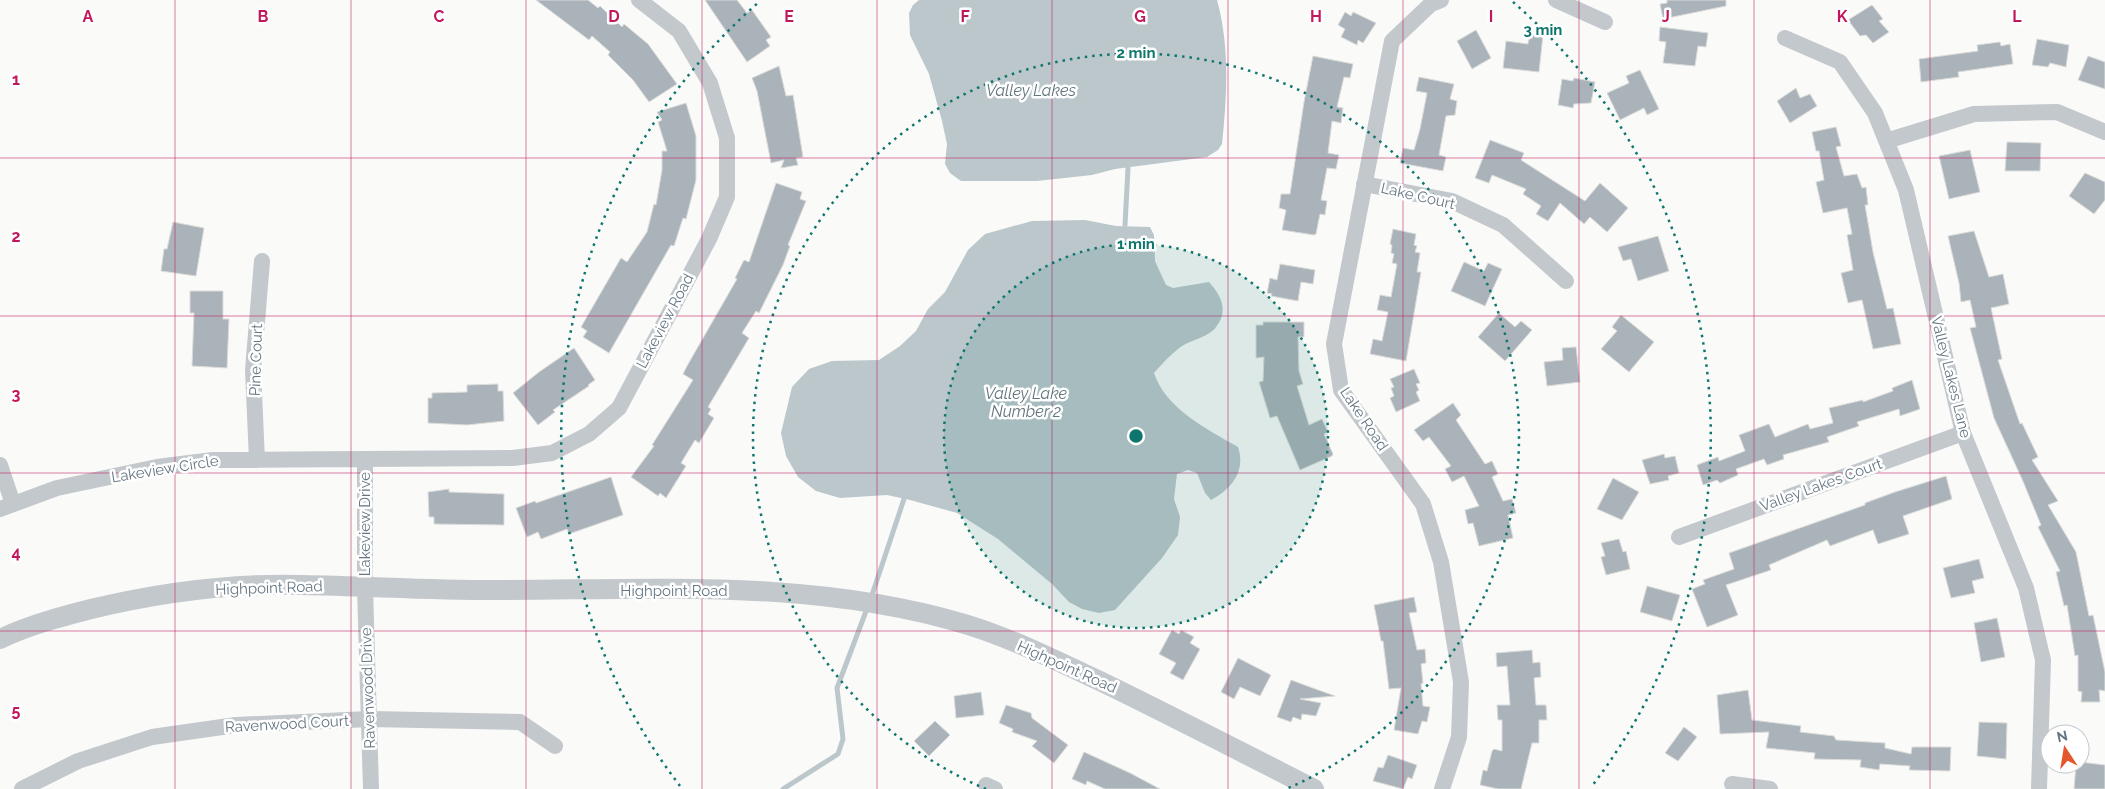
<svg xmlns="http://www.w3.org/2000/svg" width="2105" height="789" font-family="Raleway,sans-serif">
	<rect width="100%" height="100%" fill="#fafaf8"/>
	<path fill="#bbc7cb" d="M919,0H1217C1230,47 1227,96 1222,144L1218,150L1207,157L1115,169L1092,175L1037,181H961L950,173L945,164L947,144L942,121L929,74L910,35L909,13L913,5Z
		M1085,220L1116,226L1150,227L1154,235L1155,261L1166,285L1173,288L1209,282C1221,295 1229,311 1216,327C1210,336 1192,340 1182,346C1172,353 1162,364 1154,373C1166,409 1207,429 1238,447C1246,471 1232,489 1211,500L1205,493L1197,473L1188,470L1177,474L1174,499L1180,517L1178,535L1162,558L1124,600L1115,610L1099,613L1082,609L1069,602L1052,584L998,539L957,513L910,500L887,495L840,498L816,491L798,477L786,456L781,433L792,387L809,369L832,361L879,360L900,346L916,331L928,309L945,292L968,250L985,234L1032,221Z"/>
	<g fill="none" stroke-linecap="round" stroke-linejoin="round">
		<path stroke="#bbc7cb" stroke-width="5" d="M1125,225L1128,168
			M871,598L904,499
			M783,789L838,754L843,739L837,688L868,606"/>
	</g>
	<path fill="#aab3b9" stroke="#dcdcda" d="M536,0H588L598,8L600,6L622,27L624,24L648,44L677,84L649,102L633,80L608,55L610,52L592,36L589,40Z
		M705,0H737L747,13L752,10L771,37L766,40L770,46L747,62Z
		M1667,0H1726V6L1663,19L1660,4L1667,3Z
		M1872,5L1883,19L1879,21L1889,32L1873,43L1866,35L1860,36L1848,20Z
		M1345,12L1351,16L1353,12L1376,23L1363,43L1358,40L1357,45L1341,37L1345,29L1338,25Z
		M1660,27L1708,33L1706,47L1698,46L1695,66L1663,63L1666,42L1659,41Z
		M1476,30L1491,58L1472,69L1457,41Z
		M1529,34L1543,35L1539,72L1503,68L1506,41L1528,44Z
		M2037,39L2069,45L2066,67L2050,63L2048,67L2032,65Z
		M2000,42L2001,46L2010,44L2013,64L1958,72L1959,77L1921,82L1919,59L1978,51L1977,45Z
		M1313,56L1353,64L1350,78L1344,77L1337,107L1343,108L1341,123L1332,121L1328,153L1339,155L1336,169L1327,168L1321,200L1327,201L1325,215L1320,214L1316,234L1314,235L1282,230L1286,210L1279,208L1281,194H1290L1304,102Z
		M2088,56L2105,62V89L2078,80Z
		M779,66L786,96L793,95L803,157L796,158L798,165L781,168L784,160L771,163L757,91L752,78Z
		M1640,70L1659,109L1647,115L1644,108L1620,120L1607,93L1629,83L1626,76Z
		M1419,77L1454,84L1450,99L1457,101L1455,115L1446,116L1439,155L1446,157L1443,171L1400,163L1403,148L1414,150L1420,129L1427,93L1416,91Z
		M1574,78L1595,82L1591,103L1574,104L1573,108L1558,105L1562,79L1573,81Z
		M1796,88L1800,98L1810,94L1817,106L1790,123L1777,101Z
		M686,103L696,136V180L686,219L683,218L674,246L671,245L609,353L583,337L587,331L581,327L621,258L627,262L647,232L654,204L656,205L662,170V151H667L658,122L662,120L657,112Z
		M1836,127L1841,146L1836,147L1844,176L1857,174L1862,188L1866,187L1868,205H1865L1873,252L1887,309L1893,308L1901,344L1873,349L1862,300L1848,303L1841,273L1853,270L1847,235L1852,234L1847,208L1823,213L1816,182L1824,180L1819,151H1816L1812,132Z
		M1490,140L1524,153L1521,160L1585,201L1600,183L1628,208L1607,232L1590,217L1584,224L1560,203L1548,221L1536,214L1541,206L1523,194L1526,189L1492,175L1489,183L1475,178Z
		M2007,142L2041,143L2040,171H2005Z
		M1970,150L1980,192L1949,199L1939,156Z
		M2085,173L2105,182V200L2094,214L2069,196Z
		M776,183L802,192L800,199L806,201L788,245L790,246L783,265L759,313L756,311L742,333L749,338L708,407L711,409L708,414L714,418L699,443L695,440L681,463L686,466L666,498L660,493L658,496L631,477L654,446L652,445L693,380L683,374L687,366L737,279L735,278L744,260L749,262Z
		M173,222L204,228L196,276L161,271L164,249H167Z
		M1393,229L1416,234L1414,245L1417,246L1415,252L1420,253L1417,272H1421L1406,361L1370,354L1373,339L1382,341L1388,312L1377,310L1380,295L1391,297L1397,264L1392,263L1394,254L1391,253L1392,245L1390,244Z
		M1974,231L1989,277L2003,274L2009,304L1991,308L2002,359L1998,360L2020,424L2022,423L2038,457L2032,460L2058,501L2048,505L2076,552L2089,616L2093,615L2105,672V691L2099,690L2100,702H2081L2082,692L2078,691V655L2075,656L2067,605L2064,606L2056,572L2060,571L2038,527L2041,525L2022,479L1994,418L1970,328L1976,327L1970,300L1961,302L1959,283L1948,236Z
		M1658,236L1669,271L1638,281L1631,259L1623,261L1618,247Z
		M1464,262L1484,271L1488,263L1502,269L1485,306L1451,291Z
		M1280,264L1315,270L1313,284L1301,282L1298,301L1271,296L1272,294L1267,293L1270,278L1277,280Z
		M190,291H223V319H229L227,368L192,366L194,313H190Z
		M1499,313L1515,327L1521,321L1532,330L1505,361L1478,337Z
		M1621,315L1654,342L1629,372L1601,349L1617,331L1612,327Z
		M1263,322H1304V337H1298L1299,371L1303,384L1297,386L1309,425L1322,419L1328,432L1324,434L1333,454L1332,456L1300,470L1277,416L1270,418L1259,382L1263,381L1264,357L1256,358V325H1263Z
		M1576,347L1580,382L1547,386L1544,362L1563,360L1562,348Z
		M574,348L595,380L588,385L589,386L553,410L555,412L538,425L513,393L539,372Z
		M1414,369L1420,383L1416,384L1419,390L1416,392L1420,401L1396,412L1390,398L1394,396L1391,388L1394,387L1390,379Z
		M1912,380L1920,409L1900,416L1899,409L1857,422L1859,426L1827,437L1829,442L1783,455L1784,459L1767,465L1764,459L1736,469L1738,475L1720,483L1717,480L1703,485L1697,465L1718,457L1719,461L1745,451L1739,435L1769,424L1775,437L1808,424L1810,429L1833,423L1829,408L1863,400V402L1893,391L1892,388Z
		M498,384V391H503L504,421L467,425L428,423V398H432V393L467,392V385Z
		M1453,403L1461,415L1456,420L1485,464L1492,461L1498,474L1492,477L1503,501L1512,499L1516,513L1508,515L1513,538L1479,546L1473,523L1468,524L1465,510L1479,506L1464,476L1452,482L1445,469L1451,466L1429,437L1423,441L1414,430Z
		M1664,454L1665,458L1675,456L1679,473L1668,476L1669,480L1650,484L1642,460Z
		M1946,476L1952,499L1903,516L1909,534L1878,544L1873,530L1830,546L1827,540L1769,565L1771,570L1726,585L1738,615L1707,627L1692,589L1705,584L1703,580L1734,569L1729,553L1865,505V503L1895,492Z
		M611,477L623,515L569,534L567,529L541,539L538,532L527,537L516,508L535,501L536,503Z
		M1613,478L1639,492L1622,520L1597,509Z
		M449,489V492L504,494V525L434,524V517H429L428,492Z
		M1619,539L1623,552L1626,551L1630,569L1606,575L1601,557L1605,556L1601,543Z
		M1979,559L1984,578L1972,581L1975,593L1951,598L1943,568Z
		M1647,586L1680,595L1672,621L1640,612Z
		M1414,597L1417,612L1409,613L1417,650L1425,649L1426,663L1421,664L1423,683L1421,684L1423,706L1430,707L1427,722L1422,721L1418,734L1394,730L1401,688L1389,689L1383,641H1381L1374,605Z
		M1997,618L2005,657L1981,662L1974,623Z
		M1172,630L1179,634L1181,630L1194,637L1190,643L1200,649L1183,680L1170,673L1176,663L1159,654Z
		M1532,650L1533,663L1540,662L1541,677L1534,678L1536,705H1546L1547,720H1539V743H1532L1521,789H1498L1480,785L1483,770L1487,771L1492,751L1494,749L1502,751V720H1498L1497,705H1510L1507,666L1497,667L1496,653Z
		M1238,658L1271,675L1260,696L1240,687L1234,699L1221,692Z
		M1291,680L1310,687L1335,696L1300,699L1321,703L1316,716L1302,714L1301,720L1293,717L1291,722L1277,717Z
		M1748,690L1752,720L1801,726L1800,732L1834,736L1836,740L1885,743V748L1911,754L1912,747H1951L1950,771L1909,770L1910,766L1880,764L1879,770L1860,767L1861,760L1814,759L1815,753L1766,748L1769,732L1720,734L1717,695Z
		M981,692L984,715L956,718L954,696Z
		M1006,705L1031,713L1032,718L1068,745L1054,763L1032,746L1037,741L1012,732L1013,729L999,723Z
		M935,721L950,735L929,756L914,741Z
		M1979,722L2007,723L2006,759L1977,756Z
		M1684,727L1697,737L1678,761L1665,753Z
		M1084,752L1130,773L1160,789H1105L1087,781L1086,785L1072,779Z
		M1388,755L1417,765L1412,779L1408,777L1403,789L1373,781L1378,767L1383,768Z
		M2080,762L2105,765V789H2074L2076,764Z"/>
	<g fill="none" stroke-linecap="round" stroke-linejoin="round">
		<path stroke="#c3c8cc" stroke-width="16" d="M1441,0L1431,4L1392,41L1334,344L1341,390L1423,504L1441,562L1461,682L1459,737L1442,789
			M1556,0L1605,22
			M1785,38L1840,62L1875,113L1906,190L1963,433L2026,588L2043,660L2039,789
			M1886,141L1974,114L2057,112L2105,132
			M1364,184L1452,201L1503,225L1566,281
			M365,459V588L371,789
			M257,460L253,370L262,261
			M0,465L13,504
			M0,509L57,488L157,467L213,460L513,458L552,453L589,434L619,408L709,239L727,197V138L710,83L679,31L639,0
			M1679,537L1963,433
			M1732,784L1770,789
			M986,785L995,789
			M22,789L78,761L152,737L236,725L369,719L520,722L555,746"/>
		<path stroke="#c3c8cc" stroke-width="20" d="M0,639C29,625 60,617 91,609C158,593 231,583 301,585C365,586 428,590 492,590C651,590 814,578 968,625C1016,640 1061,663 1106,684C1176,718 1245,754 1314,789"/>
	</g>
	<path fill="none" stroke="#c2185b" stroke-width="1" stroke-opacity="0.55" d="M175,0V789M351,0V789M526,0V789M702,0V789M877,0V789M1052,0V789M1228,0V789M1403,0V789M1579,0V789M1754,0V789M1930,0V789M0,158H2105M0,316H2105M0,473H2105M0,631H2105"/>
	<circle cx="1136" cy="436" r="192" fill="#0f766e" fill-opacity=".12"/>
	<g fill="none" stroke="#0f766e" stroke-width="2.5" stroke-dasharray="2.5 5">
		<circle cx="1136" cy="436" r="192"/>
		<path d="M986 789A383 383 0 1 1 1286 789"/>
		<path d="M680 786A575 575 0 0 1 759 2M1513 2A575 575 0 0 1 1592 786"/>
	</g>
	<g text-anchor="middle" stroke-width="5" stroke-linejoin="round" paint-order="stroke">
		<g font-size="15" fill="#657683" stroke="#fff">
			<text transform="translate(1418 196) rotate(13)" y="5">Lake Court</text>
			<text transform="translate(665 321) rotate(-62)" y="5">Lakeview Road</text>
			<text transform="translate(256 360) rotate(-88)" y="5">Pine Court</text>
			<text transform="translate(1951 377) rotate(76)" y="5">Valley Lakes Lane</text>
			<text transform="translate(1364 419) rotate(56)" y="5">Lake Road</text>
			<text transform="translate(165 469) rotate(-9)" y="5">Lakeview Circle</text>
			<text transform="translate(1821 485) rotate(-20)" y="5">Valley Lakes Court</text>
			<text transform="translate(365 524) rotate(-90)" y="5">Lakeview Drive</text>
			<text transform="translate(269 588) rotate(-2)" y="5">Highpoint Road</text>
			<text x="674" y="596">Highpoint Road</text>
			<text transform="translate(1067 667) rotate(24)" y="5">Highpoint Road</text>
			<text transform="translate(368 688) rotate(-92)" y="5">Ravenwood Drive</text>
			<text transform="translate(287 724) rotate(-3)" y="5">Ravenwood Court</text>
		</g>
		<g font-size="16" font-style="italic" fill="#60757c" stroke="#fff">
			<text x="1031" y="96">Valley Lakes</text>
			<text x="1026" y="399">Valley Lake<tspan x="1026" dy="18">Number 2</tspan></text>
		</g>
	</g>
	<g font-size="16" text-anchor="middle" font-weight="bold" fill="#c2185b" stroke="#fff" stroke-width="5" stroke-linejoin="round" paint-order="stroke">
		<text x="88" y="22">A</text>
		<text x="263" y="22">B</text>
		<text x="439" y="22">C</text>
		<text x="614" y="22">D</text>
		<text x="789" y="22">E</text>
		<text x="965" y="22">F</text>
		<text x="1140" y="22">G</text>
		<text x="1316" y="22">H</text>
		<text x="1491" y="22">I</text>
		<text x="1666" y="22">J</text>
		<text x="1842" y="22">K</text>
		<text x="2017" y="22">L</text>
		<text x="16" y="85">1</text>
		<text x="16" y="242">2</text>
		<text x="16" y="400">3</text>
		<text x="16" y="558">4</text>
		<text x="16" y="716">5</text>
	</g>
	<circle cx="1136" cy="436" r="8" fill="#0f766e" stroke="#fff" stroke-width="2.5"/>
	<g font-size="15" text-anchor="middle" font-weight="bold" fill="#0f766e" stroke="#fff" stroke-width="5" stroke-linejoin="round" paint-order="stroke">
		<text x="1543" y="35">3 min</text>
		<text x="1136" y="58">2 min</text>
		<text x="1136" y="249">1 min</text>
	</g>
	<g transform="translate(2065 749) rotate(348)"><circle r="24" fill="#ffffff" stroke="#c1c8cd"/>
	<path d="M0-4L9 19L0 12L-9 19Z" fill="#e4572e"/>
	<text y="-8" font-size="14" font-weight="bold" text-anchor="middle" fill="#657683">N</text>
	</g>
</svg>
